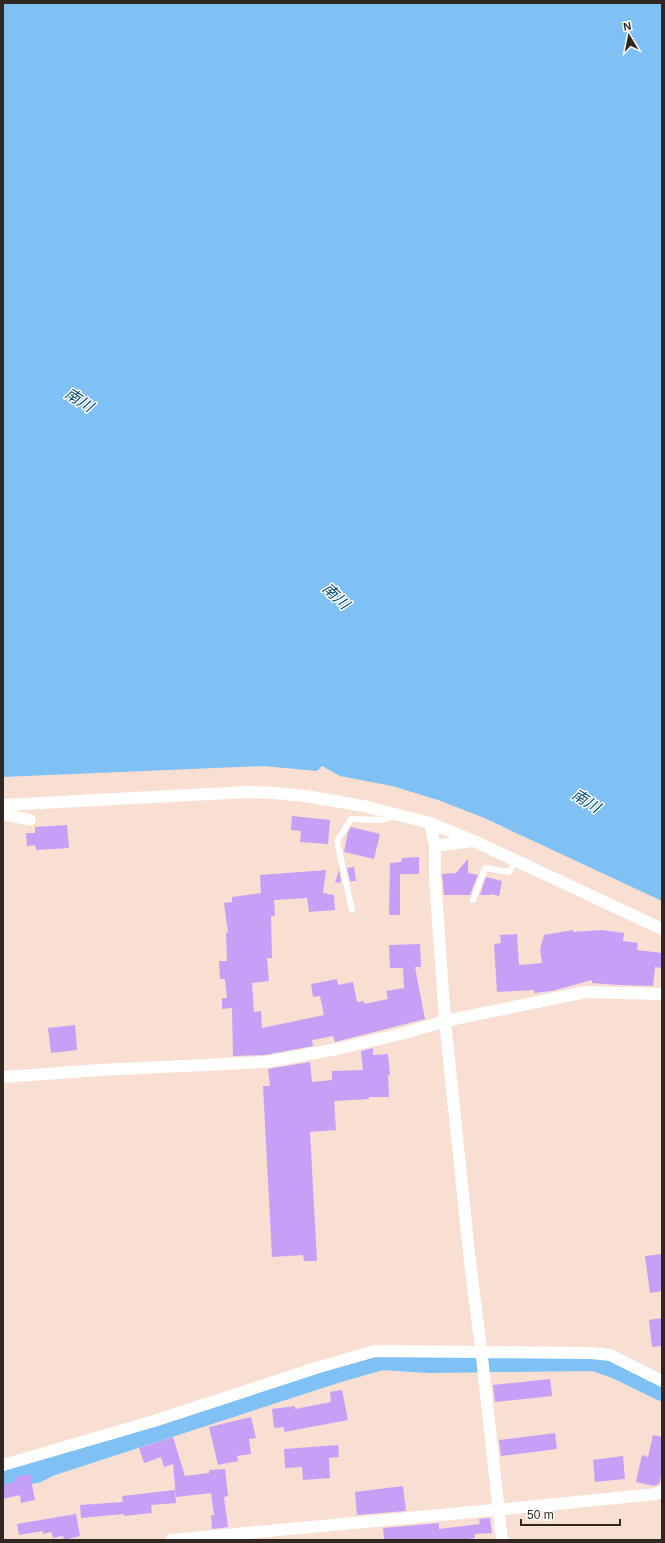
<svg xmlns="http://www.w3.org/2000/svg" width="665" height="1543" font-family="Arial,'Noto Sans JP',sans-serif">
	<rect width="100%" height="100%" fill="#f8dfd1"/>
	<path fill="#7fc1f5" d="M3,3H662V901L482,817L438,800L392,786L340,776L322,766L317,771L263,766L3,777Z"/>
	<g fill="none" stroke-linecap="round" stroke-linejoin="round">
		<path stroke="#7fc1f5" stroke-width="24" d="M3,1477L36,1471L50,1464L333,1372L382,1358L429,1361L594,1359L617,1367L662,1389"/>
	</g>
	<path fill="#c5a0f6" d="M292,816L330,820L328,844L300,842L301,831L291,830Z
		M67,825L69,848L36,850L35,845L27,846L26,833H35V827Z
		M351,827L380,834L374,859L344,852L348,832Z
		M419,857V874H400V915H389L390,863L401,862L402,858Z
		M468,859V873L478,875L470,895H444L442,874L456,873Z
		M354,867L356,881H350L347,868Z
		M326,870L323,893L334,895L335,910L309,912L307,898L274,900L275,916H271L272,958H267L269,981L252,983L254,1012L261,1011L262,1028L324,1015L320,996L313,997L311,984L317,983L337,979L338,985L353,982L357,1002L364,1001V1004L388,999L386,991L404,988L403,968H390L389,945L420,944L421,967H415L425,1019L335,1042L333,1036L312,1040L313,1046L265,1055L233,1056L232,1008L222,1009V998H227L225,979H220L219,961H227L226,933H228L224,903L232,902V897L261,893L260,875Z
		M339,870L341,882L335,883Z
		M486,877L502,881L499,896L491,894V895H480Z
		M573,930V932L602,930L624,933L623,941L638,943L637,950L662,953V968L655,967L653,986L619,985L592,983V980L552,991L534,993V990L497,992L494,944L501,943L500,935L517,934L519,965L542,963L540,949L544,935Z
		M75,1025L77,1050L51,1053L48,1028Z
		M373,1048V1055L388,1054L390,1075H388L389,1097H369V1099L334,1101L336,1130L310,1132L317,1261H304L303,1255L272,1257L263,1086H270L268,1069L310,1062L312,1082L332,1080V1071L363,1070L361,1051Z
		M662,1254V1291L650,1293L645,1256Z
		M662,1318V1346L652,1347L649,1320Z
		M550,1379L552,1396L495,1402L493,1385Z
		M342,1390L348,1420L284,1432V1427L274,1428L272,1409L295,1406V1409L331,1402L330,1392Z
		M251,1417L256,1438L249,1439L251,1454L237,1456L238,1461L218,1465L209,1427Z
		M555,1433L557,1449L501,1456L499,1440Z
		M653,1435L662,1437V1473L659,1484L654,1486L636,1482L642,1455L648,1457Z
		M173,1437L185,1476L209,1473V1470L225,1469L228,1496L224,1497L228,1527L212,1529L211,1515H214L211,1493L176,1497L173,1464L164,1467L161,1457L144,1463L139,1448Z
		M338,1445L339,1457L329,1458L330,1478L303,1480L302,1467L285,1468L284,1449Z
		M623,1456L625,1479L595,1482L593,1460Z
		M30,1474L35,1500L21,1503L20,1495L3,1499V1485L15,1482V1477Z
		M403,1486L406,1511L357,1515L355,1492Z
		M175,1490L176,1503L151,1505L152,1513L124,1516V1514L81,1518L80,1505L123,1502L122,1496Z
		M76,1514L80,1536L64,1540L63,1536L53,1538L51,1532L43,1534V1531L19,1535L17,1524Z
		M490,1518L492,1533L475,1534V1538L464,1540H384L383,1528L439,1523V1529L480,1524L479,1519Z"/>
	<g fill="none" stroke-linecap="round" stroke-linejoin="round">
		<path stroke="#fff" stroke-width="6" d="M473,900L485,868L509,872L516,860
			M352,910L337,841L351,819L383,820L394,816"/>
		<path stroke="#fff" stroke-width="12" d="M3,805L247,792L274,793L305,796L364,806L430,823L474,841L662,929
			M3,814L30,820
			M430,823L435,846V878L445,1021L470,1262L482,1357L502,1540
			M435,846L472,841
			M3,1077L100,1070L266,1062L337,1049L405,1033L445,1021L576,994L585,992L662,994
			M3,1465L154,1421L319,1367L375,1351L592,1353L610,1355L662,1381
			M171,1540L505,1509L656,1494L662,1491"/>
	</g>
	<g text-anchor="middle" stroke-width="3" stroke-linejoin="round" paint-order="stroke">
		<g font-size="15" font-style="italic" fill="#014771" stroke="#fff">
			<text transform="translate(79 400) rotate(33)" y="5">南川</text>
			<text transform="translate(336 596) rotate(43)" y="5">南川</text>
			<text transform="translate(586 801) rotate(32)" y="5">南川</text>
		</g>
	</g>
	<rect width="665" height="1543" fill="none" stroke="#302722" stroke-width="8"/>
	<g transform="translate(629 36) rotate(350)" stroke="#ffffff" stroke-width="3" paint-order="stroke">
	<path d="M0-3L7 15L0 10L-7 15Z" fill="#302722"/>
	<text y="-6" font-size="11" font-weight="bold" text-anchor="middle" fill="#302722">N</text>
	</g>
	<path d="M521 1519v6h99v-6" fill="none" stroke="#302722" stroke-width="2"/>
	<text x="527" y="1519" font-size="12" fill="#302722" stroke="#ffffff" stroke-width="3" paint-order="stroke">50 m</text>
</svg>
